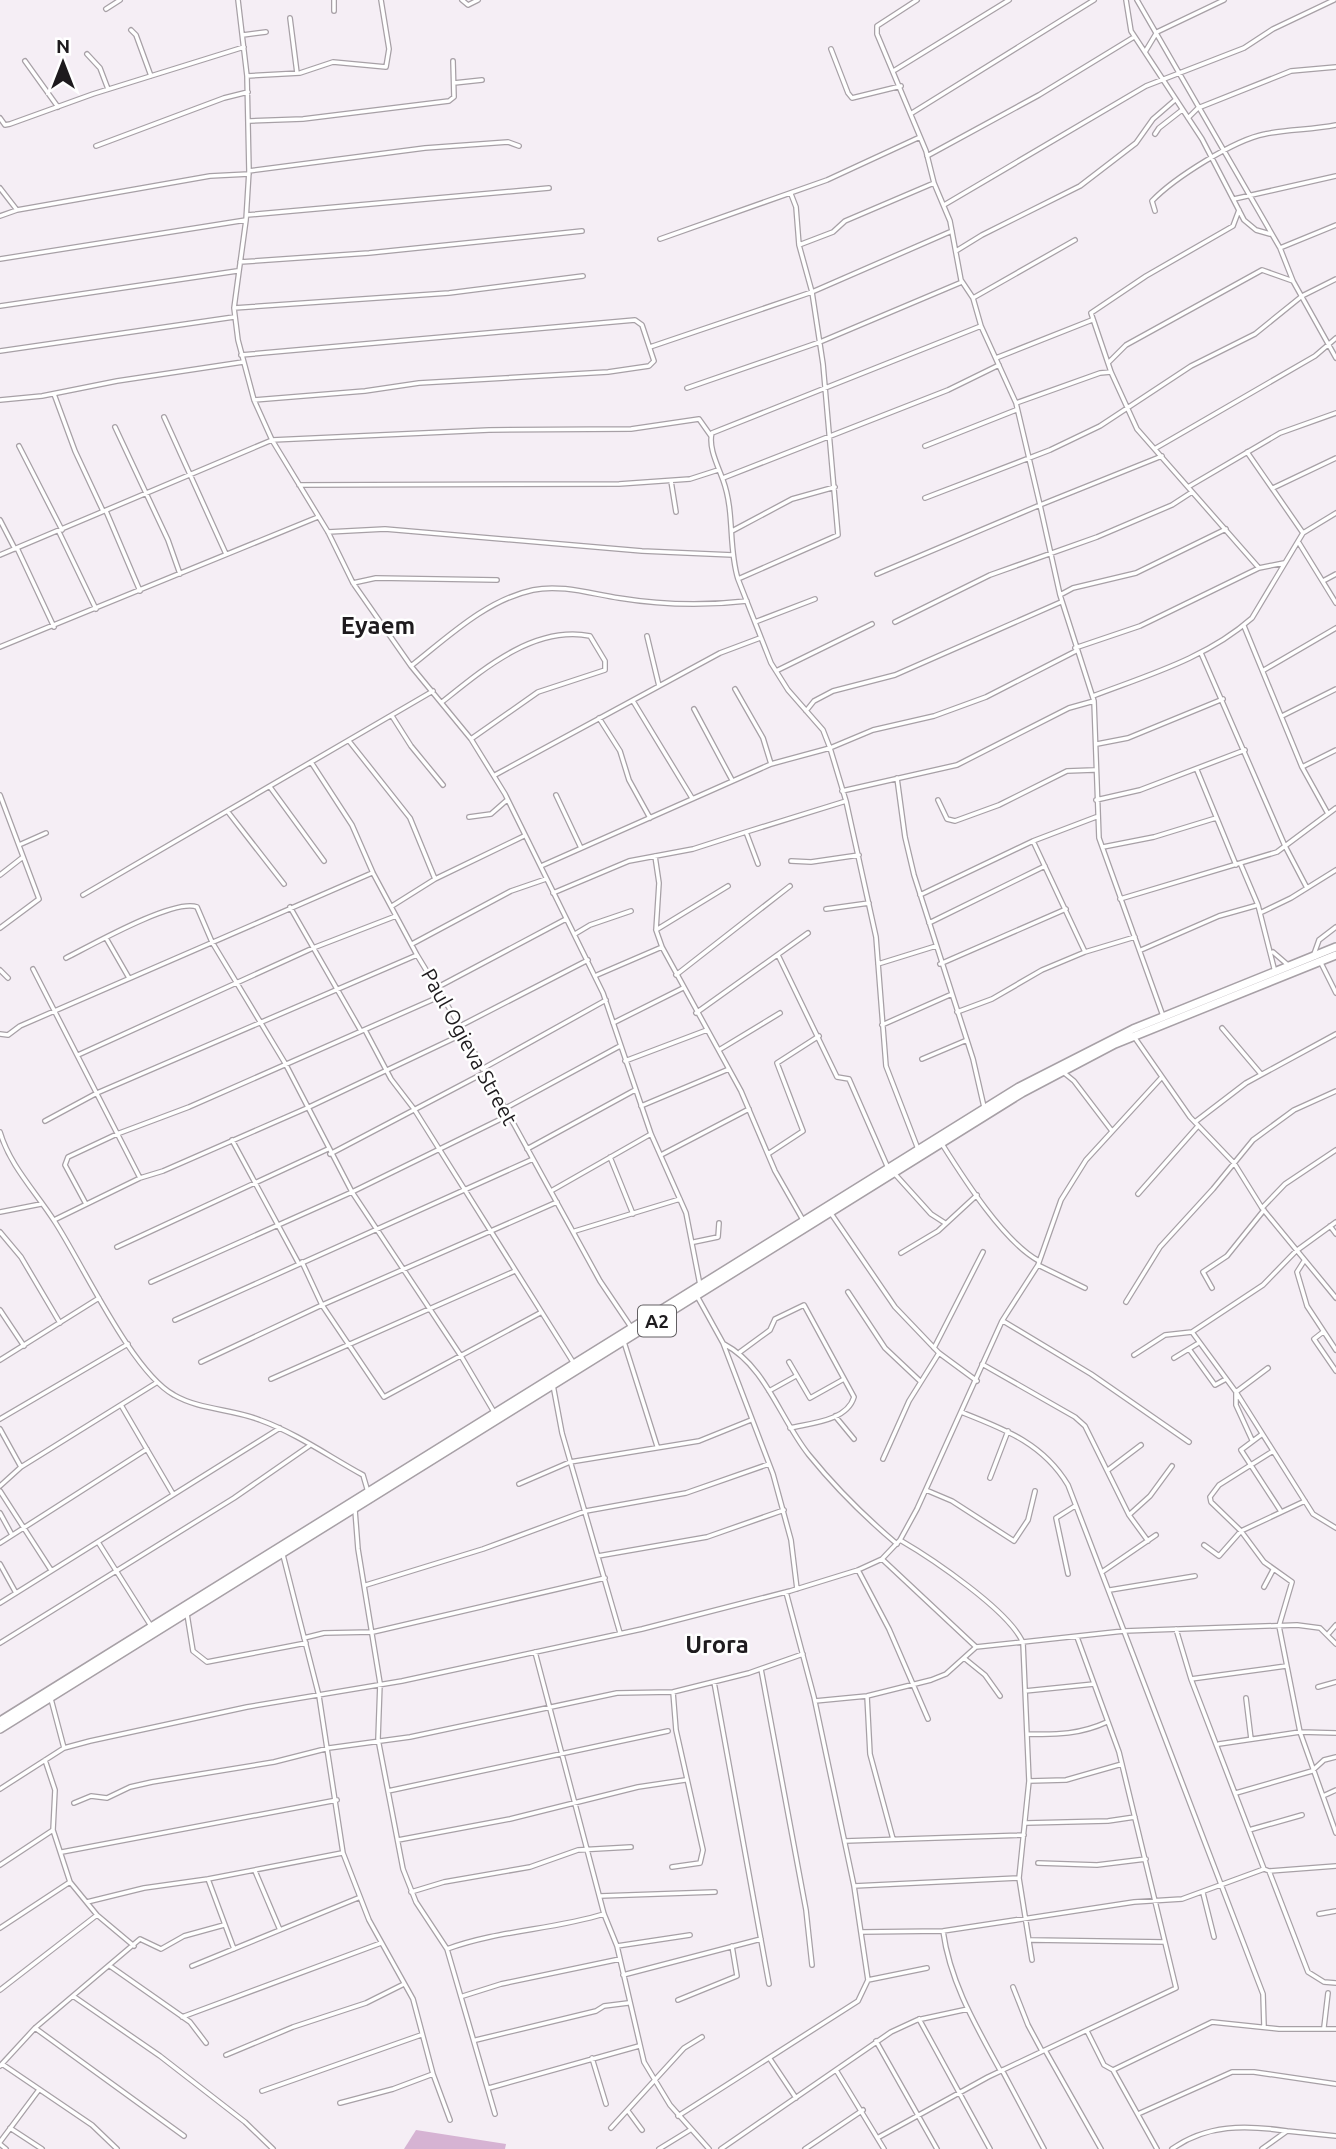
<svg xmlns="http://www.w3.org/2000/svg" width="1336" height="2149" font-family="Ubuntu,sans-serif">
	<rect width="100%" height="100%" fill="#f5eef5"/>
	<path fill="#d6b3d3" d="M416,2130L506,2144L505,2149H404Z"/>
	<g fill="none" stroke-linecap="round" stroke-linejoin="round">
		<g stroke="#a7a0a6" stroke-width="6">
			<path id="street" d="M238,0L247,76L249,171L246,220L234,308L238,340L254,400L272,440L328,532L353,583L411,666L471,739L505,794L603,993L651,1134L686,1213L700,1285
				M334,0V11
				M462,0L468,5L478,0
				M1126,0L1131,31L1202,139L1244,220L1256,230L1270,234
				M1137,0L1280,248L1293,281L1336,358
				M106,9L120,0
				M290,18L297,73
				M131,30L136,35L151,76
				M243,35L266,32
				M831,49L848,93L852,98L901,86
				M1145,52L1157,32L1224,0
				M87,54L100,68L108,89
				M25,61L58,107
				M895,70L1009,0
				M247,76L300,73L333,62L386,67L389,49L381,0
				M454,83L482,80
				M912,113L1094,0
				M0,118L5,125L10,124L93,94L244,47
				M1188,118L1198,108L1291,71L1336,67
				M250,121L303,119L449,101L454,97L453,61
				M1155,134L1159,128L1182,110
				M96,146L224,98L248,92
				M927,156L1039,95L1134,37
				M249,171L425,148L508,142L519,146
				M0,188L17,210
				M791,194L796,207L799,245L812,292L823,364L838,535L738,579L771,663L788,690L823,730L830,748L846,801L876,937L886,1066L918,1149
				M1234,199L1336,176
				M944,205L1146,86L1244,48L1273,29L1334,0
				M1239,210L1233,226L1146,276L1091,313L1111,372L1137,429L1259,568
				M1155,211L1152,201C1174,178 1234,140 1265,134C1288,129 1312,130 1336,125
				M247,215L549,188
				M0,216L17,210L210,176L249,174
				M660,239L827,180L920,137
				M799,245L833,232L845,221L934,183
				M1280,248L1336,225
				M956,251L982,235L1080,186L1136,143L1153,119L1175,100
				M0,259L246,220
				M240,262L369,253L582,231
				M973,298L1075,240
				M0,306L237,271
				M234,308L449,293L583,276
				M650,347L812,292L952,231
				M0,351L234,317
				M241,355L635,320L642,325L654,361L649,366L608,372L419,383L365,391L254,400
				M996,358L1092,320
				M1109,362L1126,345L1262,270L1293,281
				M687,388L820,342L962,282
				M54,394L75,451L103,511
				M0,400L42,396L117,381L243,362
				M1016,403L1100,373L1111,372
				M164,417L226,554
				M115,427L168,540L180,574
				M19,446L62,530
				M925,446L1016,410
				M1156,448L1315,356L1336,338
				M1247,452L1303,533
				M1162,456L1040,505L1060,595L1094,701L1099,838L1163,1016
				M723,478L948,390L999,365
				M671,481L676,512
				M299,485L619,484L690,479L718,470
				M1188,487L1280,433L1336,413
				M1273,488L1336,458
				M925,498L1050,450L1100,426L1191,366L1255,334L1302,296L1336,279
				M106,511L140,591
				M0,520L15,549
				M732,531L792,499L835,487
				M59,532L96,609
				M328,532L385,529L642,551L733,555
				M1299,543L1336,603
				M17,548L54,627
				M0,555L272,440L489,430L631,429L699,419L711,436
				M877,574L1040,505L1016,403L981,326L973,298L961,280L950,221L934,183L926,151L877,34V26L917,0
				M738,579C728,547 735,513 723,480C718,466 708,447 712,433L981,326
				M1323,581L1336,574
				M353,583L376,578L497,580
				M1060,595L1073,588L1136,573L1226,529
				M755,622L815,599
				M895,622L990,575L1097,537L1172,505L1192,492
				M1244,626L1302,767L1327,812
				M647,636L659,686
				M0,647L318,517
				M1075,648L1140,626L1259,568L1284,563
				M1201,653L1285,846L1307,888
				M411,666C448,637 486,600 533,590C561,584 592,594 619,598C662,605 704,606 747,601
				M1264,670L1336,628
				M776,671L872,624
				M735,689L763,738L771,764
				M1093,696C1148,675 1207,658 1252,618L1303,533L1336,513
				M633,701L692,798
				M442,702C482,670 534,625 590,636L605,661V670L538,692L471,739
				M694,709L732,780
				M806,711L814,701L833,691L895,675L1061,602
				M392,716L411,746L443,785
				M1282,716L1336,689
				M599,718L620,751L629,780L650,818
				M349,741L410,818L435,879
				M1097,744L1128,738L1223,699
				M311,762L352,825L373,873L417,955L460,1026L600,1281L631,1327
				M1302,767L1336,750
				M1197,770L1236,865
				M495,775L720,653L760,638
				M897,778L905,837L914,875L973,1059L984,1107
				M270,787L324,861
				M842,791L957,765L1069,708L1094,701
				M0,795L39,899L0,928
				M556,795L581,848
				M938,800L947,819L955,821L999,805L1067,771L1094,770
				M1096,800L1140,790L1245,750
				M228,812L284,884
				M469,817L491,814L507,800
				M746,832L846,801
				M1033,841L1085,952
				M19,845L46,833
				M1103,847L1154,837L1216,818
				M655,856L659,883L656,930L662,947L741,1091L775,1171L803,1220
				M791,861L811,862L859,855
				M1241,865L1258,905L1275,972
				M541,866L771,764L830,748L873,730L934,716L986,697L1076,651
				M0,875L23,857
				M553,893L629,861L693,849L746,832L758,864
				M83,895L433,691
				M920,895L1033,841L1096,817
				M1120,899L1277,852L1336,808
				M392,906L435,879L524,836
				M290,907L361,1031
				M826,909L869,903
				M1260,913L1291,898L1336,870
				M929,923L1045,866
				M656,930L728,886
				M575,934L590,925L631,911
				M106,938L129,978
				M412,944L511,891L546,879
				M1141,950L1219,916L1258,905
				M1273,952L1288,965
				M1314,954L1319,940L1336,927
				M778,955L837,1077L849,1079L888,1168
				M66,958C90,946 174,898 197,907L212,942L285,1063L352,1192L461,1356L494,1412
				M1320,961L1336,993
				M878,964L936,946
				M940,964L1066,909
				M33,969L140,1178
				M0,970L8,978
				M597,975L662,947
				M676,975L790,886
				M438,987L566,919
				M957,1012L992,999L1042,970L1085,952L1135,937
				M696,1013L808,933
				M613,1023L683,988
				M882,1025L952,994
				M460,1026L588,960
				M1222,1028L1261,1074
				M365,1030L391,1079L414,1109L573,1362
				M0,1034L8,1035L20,1026L372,873
				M1135,1038L1190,1117L1234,1163L1262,1208L1336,1298
				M719,1050L780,1013
				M78,1055L313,948L396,916
				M922,1059L967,1040
				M625,1061L707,1030
				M482,1069L606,1000
				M1063,1072L1074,1081L1112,1131
				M641,1106L729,1069
				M504,1109L620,1046
				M45,1121L97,1093L417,955
				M1195,1122L1246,1083L1336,1034
				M0,1132C10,1166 36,1192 55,1222C83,1265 132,1372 174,1395C200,1410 233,1409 260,1420C296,1433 330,1457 363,1475L368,1492
				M232,1140L299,1264
				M942,1144C964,1179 1004,1242 1039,1261
				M527,1149L635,1090
				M330,1154L484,1073
				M768,1154L803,1131L777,1063L819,1036
				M661,1155L749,1109
				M610,1157L633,1214
				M894,1173L931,1214L945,1223
				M551,1191L651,1134
				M1138,1194L1198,1126
				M86,1204L65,1165L68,1157L117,1134L189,1107L441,996
				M1262,1208L1285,1184L1336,1150
				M0,1212L41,1204
				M830,1212L895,1307L939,1353L977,1381
				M54,1220L140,1178L163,1171L307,1108L463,1034
				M1336,1222L1296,1251L1263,1285L1192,1332L1236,1392L1313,1514L1336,1528
				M1330,1226L1336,1234
				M575,1231L680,1199
				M0,1232L21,1257L60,1323
				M694,1242L718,1237L719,1223
				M117,1247L328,1149
				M901,1253L938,1231L977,1195
				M1304,1261L1297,1272L1307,1306L1336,1350
				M302,1262L322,1305L384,1397L540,1313
				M1038,1265L1085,1288
				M151,1282L352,1192L507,1116
				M1212,1288L1203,1272L1227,1256L1264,1210
				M848,1292L885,1348L920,1381
				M697,1296L723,1343L773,1474L791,1540L797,1589
				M1126,1302L1160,1247L1213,1189L1253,1140L1294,1110L1336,1091
				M0,1310L24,1346
				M175,1320L533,1159
				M1003,1321L1091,1374L1189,1442
				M1323,1332L1314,1339L1336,1371
				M624,1342L657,1446
				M724,1344C766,1366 780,1419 809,1455C835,1487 865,1517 897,1544
				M934,1348L983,1252
				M1189,1349L1215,1385L1226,1379
				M740,1352L770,1330L775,1319L804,1305L854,1397C847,1421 811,1423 790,1428
				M1134,1355L1165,1335L1192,1332
				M1174,1358L1197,1344
				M0,1360L99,1298
				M201,1362L322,1305L557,1202
				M789,1362L810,1398L844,1379
				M982,1364L1075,1417L1085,1426L1129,1515L1148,1541
				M271,1379L515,1271
				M553,1385L562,1433L620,1633
				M769,1391L796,1376
				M121,1405L173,1494
				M961,1412C1004,1429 1043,1443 1068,1485L1263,1994L1264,2026
				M835,1416L854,1439
				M0,1419L128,1344
				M0,1429L21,1467L0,1486
				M1261,1435L1241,1450L1280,1510
				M1252,1440L1236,1405V1392L1268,1368
				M1273,1451L1219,1485L1210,1497L1211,1502L1241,1531L1264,1562L1292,1582L1279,1626L1300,1732L1336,1833
				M883,1459L909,1401L939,1353
				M21,1467L156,1383
				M1108,1470L1141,1445
				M990,1478L1008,1431
				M519,1484L570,1462L699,1441L751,1420
				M926,1490L952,1501L1014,1541L1028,1520L1035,1491
				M0,1491L51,1570
				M355,1510L358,1549L380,1683L378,1739L403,1869L416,1902L447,1949L495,2114
				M0,1513L12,1535
				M1129,1515L1150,1496L1172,1466
				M900,1540C931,1558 1010,1611 1023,1643L1029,1781L1019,1878L1032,1960
				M98,1542L151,1626
				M0,1543L147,1449
				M1204,1545L1219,1556L1241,1531L1305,1501
				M283,1555L319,1696L343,1853L369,1920L413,1999L433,2074L393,2089L340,2103
				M598,1556L707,1537L784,1510
				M882,1559L976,1647
				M0,1564L16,1593
				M858,1570L889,1629L928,1719
				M1102,1572L1156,1535
				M1068,1574L1056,1518L1075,1506
				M366,1585L483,1549L586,1511L686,1493L769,1464
				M1264,1587L1273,1570
				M1110,1590L1195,1576
				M0,1603L280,1428
				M187,1614L193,1651L207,1662L306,1643
				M1176,1629L1191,1679L1264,1869L1269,1871L1308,1972L1324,1982L1336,1983
				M1329,1633L1336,1625
				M304,1638L324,1633L373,1632L605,1578
				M0,1643L234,1498L309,1446
				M535,1652L604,1914L617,1946L644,2062L670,2105L709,2149
				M964,1658L985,1675L1000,1696
				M761,1669L806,1910L812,1965
				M1191,1679L1286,1666
				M714,1682L769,1984
				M1318,1687L1336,1682
				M1025,1691L1094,1684
				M867,1696L870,1754L893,1839
				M1246,1698L1251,1739
				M51,1699L64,1748
				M815,1701L867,1696L931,1680L946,1674L976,1647L1124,1631L1297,1625L1320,1628L1336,1644
				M1028,1734C1057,1735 1081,1734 1107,1722
				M1219,1744L1300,1732L1336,1733
				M45,1760L55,1790L53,1830L70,1882L97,1915L134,1946
				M1029,1781L1066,1780L1122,1764
				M0,1789L64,1748L90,1741L247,1707L402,1681L642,1629L790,1591L858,1570L882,1559L900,1540L917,1509L1002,1321L1038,1265L1061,1200L1086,1160L1162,1077
				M388,1791L668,1731
				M1236,1793L1312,1771L1324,1760L1336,1757
				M1323,1796L1336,1790
				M74,1803L91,1796L107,1798L130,1787L152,1782L274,1762L329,1748L410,1737L617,1693L673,1692L749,1673L803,1654
				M1026,1823L1108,1821L1135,1817
				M1249,1830L1302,1815
				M398,1840L510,1819L638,1787L685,1780
				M845,1841L1024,1835
				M62,1852L337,1800
				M1038,1863L1097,1865L1146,1859
				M0,1865L53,1830
				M672,1867L700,1863L703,1850L676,1730L673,1692
				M255,1871L280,1930
				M1269,1871L1336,1866
				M208,1879L234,1949
				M854,1886L1019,1878
				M411,1892L444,1882L530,1867L578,1850L631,1847
				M1203,1893L1214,1937
				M600,1896L715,1892
				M87,1902L144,1888L208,1879L342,1853
				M1319,1914L1336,1911
				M0,1928L70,1882
				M943,1931C950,1982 976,2026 1000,2070
				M861,1932L943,1931L1134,1902L1182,1899L1264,1869
				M1031,1940L1165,1942
				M617,1946L690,1935
				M447,1949C499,1930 552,1930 604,1914
				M110,1966L190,2022L206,2043
				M192,1966L358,1898
				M623,1975L761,1939
				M868,1980L927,1968
				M1013,1987L1028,2025L1042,2051
				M0,1990L97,1915
				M73,1996L160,2056L245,2122L273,2149
				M463,1996L501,1984L620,1959
				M678,2000L737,1976L732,1946
				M182,2017L381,1943
				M919,2019L990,2149
				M1324,2027L1328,1993
				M35,2028L184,2136
				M1087,2031L1104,2065L1113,2070L1212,2022L1279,2029H1336
				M476,2040L596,2011L604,2006L628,2003
				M876,2041L937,2149
				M1045,2050L1101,2149
				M226,2055L293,2027L366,2003L404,1984
				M592,2058L606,2104
				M770,2059L796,2098
				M2,2064L92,2125L117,2149
				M0,2066L35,2028L140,1939L161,1949L184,1936L224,1925
				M836,2070L884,2149
				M1002,2070L1044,2149
				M1113,2070L1157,2149
				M433,2074L450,2120
				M489,2088L639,2046
				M262,2091L421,2035
				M628,2111L642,2130
				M1138,2114L1232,2072H1254L1336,2084
				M678,2116L858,2001L868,1980L854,1886L814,1697L786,1592
				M10,2128L42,2149
				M611,2128L684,2048L702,2037
				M879,2137L988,2077L1176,1988L1119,1752L1077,1637
				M0,2142L38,2091
				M0,2144L6,2149
				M659,2149L690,2130
				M721,2149L891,2032L917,2020L968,2009
				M805,2149L863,2110
				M1172,2149C1207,2124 1246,2125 1287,2131
				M1262,2149L1287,2131L1336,2136"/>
		</g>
		<g stroke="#a7a0a6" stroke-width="10">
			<path id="highway" d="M0,1721L1019,1087L1133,1029L1336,947
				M0,1729L1022,1093L1115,1044L1336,955"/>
		</g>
		<use href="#street" stroke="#fff" stroke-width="3.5"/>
		<use href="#highway" stroke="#fff" stroke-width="7"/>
	</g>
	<g text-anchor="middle" stroke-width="5" stroke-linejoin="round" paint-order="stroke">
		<rect fill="#fff" stroke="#625f62" stroke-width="2" x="638" y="1305.5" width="38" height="31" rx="5"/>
		<g font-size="19" font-weight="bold" fill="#1e1b1e">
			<text x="657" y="1328">A2</text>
		</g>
		<g font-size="21" fill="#1e1b1e" stroke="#fff">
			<text transform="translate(469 1047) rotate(61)" y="7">Paul Ogieva Street</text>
		</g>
		<g font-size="24" font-weight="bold" fill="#1e1b1e" stroke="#fff">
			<text x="378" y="634">Eyaem</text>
			<text x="717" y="1653">Urora</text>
		</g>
	</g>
	<g transform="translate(63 63)" stroke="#ffffff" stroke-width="5" paint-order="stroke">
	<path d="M0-5L12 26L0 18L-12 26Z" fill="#1e1b1e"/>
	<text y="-10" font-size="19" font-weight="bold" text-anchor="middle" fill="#1e1b1e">N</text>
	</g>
</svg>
